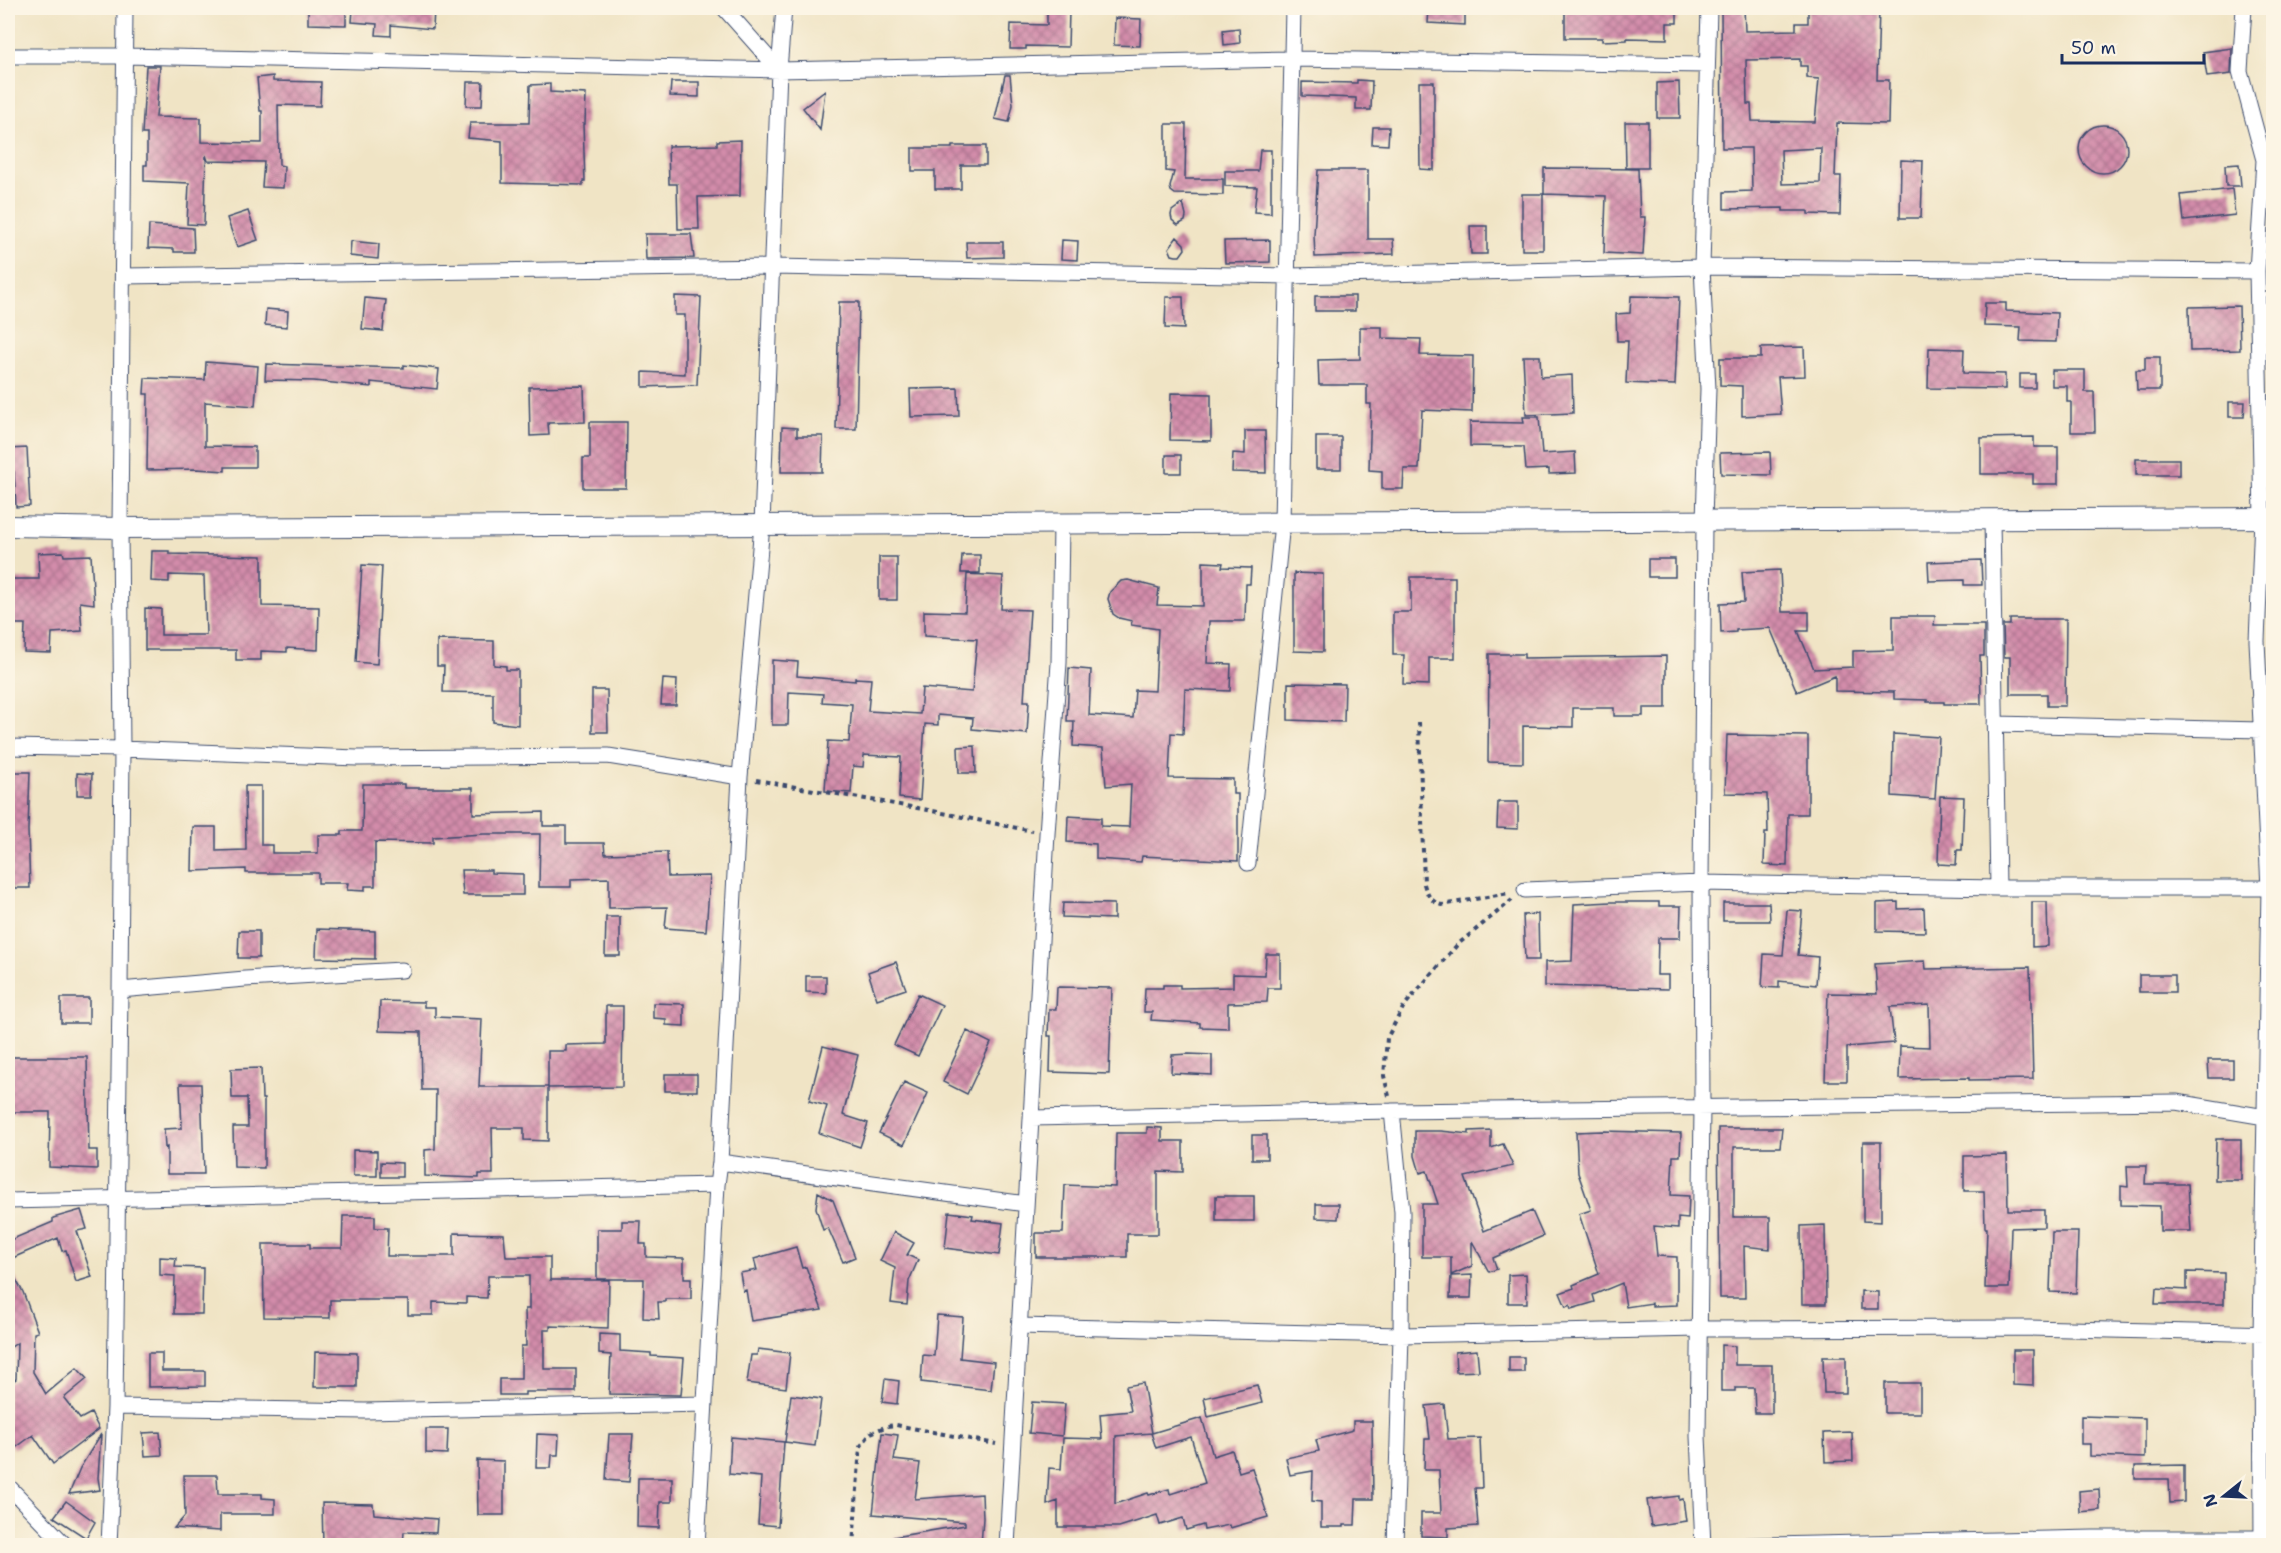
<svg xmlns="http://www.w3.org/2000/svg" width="2281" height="1553" font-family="'Shantell Sans',sans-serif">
	<defs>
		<pattern id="building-cross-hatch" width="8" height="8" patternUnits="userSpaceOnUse" patternTransform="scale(1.5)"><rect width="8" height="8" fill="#d38caa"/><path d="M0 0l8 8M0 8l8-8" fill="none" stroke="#aa738e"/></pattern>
	</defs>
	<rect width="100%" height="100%" fill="#fcf5e5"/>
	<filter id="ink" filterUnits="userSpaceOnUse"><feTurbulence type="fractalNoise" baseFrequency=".0167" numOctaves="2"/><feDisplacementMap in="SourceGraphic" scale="12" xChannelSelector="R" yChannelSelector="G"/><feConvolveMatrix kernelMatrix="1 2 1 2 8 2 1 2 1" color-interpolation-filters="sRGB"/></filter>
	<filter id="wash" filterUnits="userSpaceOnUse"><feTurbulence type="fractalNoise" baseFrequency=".008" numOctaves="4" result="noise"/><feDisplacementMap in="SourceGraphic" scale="24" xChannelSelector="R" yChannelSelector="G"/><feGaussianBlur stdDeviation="1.35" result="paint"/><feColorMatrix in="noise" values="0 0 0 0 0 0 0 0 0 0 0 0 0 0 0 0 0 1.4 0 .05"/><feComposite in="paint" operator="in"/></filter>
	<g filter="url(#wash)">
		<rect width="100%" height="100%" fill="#f0e4c5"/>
		<g id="blocks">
			<path fill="url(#building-cross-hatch)" fill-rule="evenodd" d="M308,8H346V25L308,24Z
				M415,8H434L433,29L391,25V36L376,35L377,24L352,22L353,9L415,11Z
				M1429,8H1465V25L1428,23Z
				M1565,8H1677V23H1667V39L1627,38V40L1602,41V38H1565Z
				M1721,8H1744L1745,31L1796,30V23H1808V8H1879L1877,80H1889L1888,124L1837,123L1835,176H1841L1840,215L1808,214V211H1783V208L1724,209V192L1752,191L1751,148H1722ZM1800,59V66H1807V78L1819,79L1815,122L1752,121L1751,104H1747L1746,60ZM1821,148L1820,183L1782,184L1781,150Z
				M1047,10L1069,11L1068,47L1026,46V49H1010L1011,24L1047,25Z
				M1115,18L1141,19L1140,46L1114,45Z
				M1239,28L1240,43L1224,45L1223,30Z
				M2232,48L2231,74L2207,77L2203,52Z
				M146,66H160L156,117L201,118V142L262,143V111H260L257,78L273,76V81L321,82L320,106L278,105L279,165L284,166L283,188L262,187L264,162L208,161L206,155L204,225L187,224L189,183L144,181V165H147V134H142Z
				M1005,75H1010L1013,105L1009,122L995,119Z
				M1357,80L1372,81L1371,110H1356V98L1302,96V82L1357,83Z
				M467,82H483L482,106H466Z
				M671,82H699V97L670,96Z
				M1419,82H1434V170L1420,169Z
				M1679,82L1680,118H1657V83Z
				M550,84V92L586,94L585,124H583L585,181H583V185L502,183V141L468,138L470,123H529L530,85Z
				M825,91L820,130L803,108Z
				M1625,122H1648V168H1626Z
				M1166,124H1186L1185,179H1223V195L1175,194L1171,191L1170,187L1174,172L1166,171Z
				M2079 149a24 24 0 1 1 48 0a24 24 0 1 1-48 0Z
				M1373,127H1389L1388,145L1372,144Z
				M741,140L740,196L698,197L699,229H678L677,184H669L668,146L717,145V141Z
				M952,146H986V165H961V189H935V171H912V148H952Z
				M1260,150H1271V213L1254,212L1257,187L1225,186V171H1258Z
				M1901,160L1923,161L1921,218H1900Z
				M2239,164L2241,186H2226L2225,165Z
				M1544,168L1638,169L1640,217H1645L1643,255L1604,253L1606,196L1544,194Z
				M1318,170H1368V239H1393L1394,254L1315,257L1314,235Z
				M2232,189L2235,215L2184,221L2181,195Z
				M1522,194H1543V250H1522Z
				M1183,203L1186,216L1185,221L1178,225L1172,220L1171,215L1172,211Z
				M248,211L258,240L237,247L227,218Z
				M149,225L193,228L194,252H174V249L148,248Z
				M1470,226H1487V254H1471Z
				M645,234H691L694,258L646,259Z
				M1177,237L1184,244L1185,249L1180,256H1176L1172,255L1169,248Z
				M1062,240L1078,241L1077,260L1061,259Z
				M1270,240V262L1225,263L1224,241Z
				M351,241L379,244L378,259L350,256Z
				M966,242H1003V257L967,258Z
				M675,296L701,297L697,385L643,387V372L685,374V315H675Z
				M1315,296H1355V311H1315Z
				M1631,296L1679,297L1675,385L1626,383L1628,341H1617L1616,314L1630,313Z
				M1166,297H1183L1184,329L1165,328Z
				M365,298L386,300L383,331L362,329Z
				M839,302H859L856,429H836Z
				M1985,303H2006V311L2057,313L2056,342L2020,341L2021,327L1984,326Z
				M2239,306L2240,350L2190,351L2189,307Z
				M266,309L288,311L287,327L265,325Z
				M1360,327H1382V338L1421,339L1420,355L1473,356L1472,412L1422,410L1419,469H1404L1403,489H1382V471L1369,470L1371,404H1367V385H1319L1318,360L1360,359Z
				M1804,347L1805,376L1778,377L1781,414L1742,416V386L1720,385V358H1761V348Z
				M1929,348L1964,349L1963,373L2005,374V389L1928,388Z
				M1523,356H1540L1541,377L1572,375L1573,413L1526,415Z
				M2145,357H2160V390H2137L2136,370H2145Z
				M206,362L258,366L255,406L205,402V446L255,447V467H225V471L197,469L147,470L148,394H144L145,378L205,380Z
				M266,364L404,368V365L439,369L437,389L371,382V387L314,381L265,380Z
				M2052,370H2085V392H2094L2095,432H2071V402H2067V386H2052Z
				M2020,374H2035V388H2020Z
				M584,386L585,422L548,423L549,435L530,436L529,387Z
				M958,388L959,416L911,417L910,389Z
				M1171,393L1211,394V441L1170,440Z
				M2229,402H2245L2244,417H2229Z
				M1523,417H1539L1542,454L1575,452L1576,473L1549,474V469L1526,470L1524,447L1470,446V422L1524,423Z
				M590,422H627L626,488H583V458H590Z
				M782,427L797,428V436H823L822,472H781Z
				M1245,431H1265L1266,473L1232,472L1233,453L1245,454Z
				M1316,437H1341V469H1316Z
				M2034,437V447H2058V484H2033V474H1981V438Z
				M27,448L30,506L16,507L14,472H8V449Z
				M1770,452L1771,475L1721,474L1720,453Z
				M1166,455H1181V473H1166Z
				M2136,459H2179V475H2136Z
				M152,551H169V554L262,556V606L319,607L318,650L287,648V652L261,651V660H236V650H145V608L161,609V635H206L204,576L169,575V582L151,581Z
				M63,552L64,556L91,555L94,604L80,602L82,631L52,633L51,653L24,652L25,624H8V579H39L38,553Z
				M962,555H980V573H961Z
				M879,557H897V600H879Z
				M1648,559H1675V577H1648Z
				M1981,560L1982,585H1964V580L1929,581L1928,562Z
				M1203,562L1223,563L1222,567L1251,568L1250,584H1246L1245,621H1209L1207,663L1231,664L1230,691L1185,689L1183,734L1171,733L1169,778L1233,779V794H1238V861L1142,856L1141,862L1096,859V844L1067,842L1068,816L1101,818V826L1129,827L1131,784L1106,786L1103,748L1073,746L1074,721H1067L1069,668L1091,670L1089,715L1133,718L1135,690L1155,691L1158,629L1131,625L1132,621L1119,618L1113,614L1108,599L1110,592L1121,581L1128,580L1159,588L1157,605L1203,606Z
				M362,565L382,566L377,664L356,662Z
				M1780,570L1782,612H1809V631H1798L1814,669L1853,667V651L1893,650V616H1935L1934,625H1984V656H1980L1981,704H1944V702H1927V700L1894,699V692L1835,691V676L1797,692L1770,628L1736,630V632L1721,633L1720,603L1744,602L1742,572Z
				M1294,573L1323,574V652L1294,651Z
				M967,574L1003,576L1001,609L1030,610L1024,701H1029L1027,734L972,729L973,718L938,715V725L925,724L920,800L899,798L901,757L864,755L863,767L853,766L851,793L825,791L828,741L849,742L852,704L822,702L823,694L789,692L788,725H772V660L798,662L797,676L855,681V678L871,679L868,711L920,714L922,688L972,692L977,639L924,636V611L965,612Z
				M1411,577H1455V658H1429V685L1403,684L1404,655H1393V612H1411Z
				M2010,619H2066L2065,706H2047V694H2010V657H2004L2003,625H2010Z
				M437,640L494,641V665L506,666V670H518V725L493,722V693L443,692L444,666H437Z
				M1489,654H1524V658L1666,656V708H1643V716H1614V708H1573V727L1523,726V763L1488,762Z
				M663,679L677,680L676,705H661Z
				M1288,683L1345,684L1344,722L1288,720Z
				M592,690H607L608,732H592Z
				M1893,734L1939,737L1935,799L1892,796Z
				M1727,735L1808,736V814H1788L1787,866L1764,865L1765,833H1768L1767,794L1725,793Z
				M975,746L976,773H959L958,747Z
				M10,772H30L28,830L30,888H8Z
				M77,773L92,774L91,795H77Z
				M363,784H404V788H473V814L543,812V826H566V843H604L605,854L667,852L668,877L710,876L706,931L665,928L667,907L609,908V878L571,879V887H539L540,834H484L433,837V843L375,842V886H365V891L347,890L348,883H318V873H246V869L192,871L193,827H216V851L246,850L245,786H261V845H272V853H318V835H342V831H362Z
				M1940,796L1964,797L1962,850H1957L1956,865L1938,864Z
				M1498,802H1518V829L1497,828Z
				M461,870H491V873L523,874V895H463Z
				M1611,902H1659V906H1681L1680,938H1658L1657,975H1668V989L1545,986V962L1572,961L1574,904Z
				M1898,902V909L1924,908L1925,932L1877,931V903Z
				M2032,902H2047L2048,946L2032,947Z
				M1063,903L1114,904V919L1062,917Z
				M1723,903H1769L1770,921H1723Z
				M1787,910L1802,911L1798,955L1818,957L1816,985L1779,981V988L1762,987L1764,954L1783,955Z
				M1538,914L1539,960H1525L1523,915Z
				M606,917H620V956H605Z
				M317,929L375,931V959L316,958Z
				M239,931H259V958H238Z
				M1266,954H1280V988H1268L1267,1002L1228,1003V1028L1200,1027V1023L1151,1020L1152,1012H1144L1145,988H1163V985H1180V988L1233,987V974L1265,975Z
				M1925,961L1926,969L2030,967L2033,1079L1969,1080V1078L1899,1079L1900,1046L1930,1047L1929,1005L1890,1007L1894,1043L1847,1047V1081H1825L1828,993L1877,994L1875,964Z
				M896,962L906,989L877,999L868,972Z
				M2139,975H2175V992H2139Z
				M806,976H826V993L806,992Z
				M1057,987L1112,988L1109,1074L1050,1072L1051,1036H1048L1049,1009H1056Z
				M918,994L942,1005L918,1056L894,1045Z
				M61,998H89V1023H61Z
				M380,1001L424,1002V1007H435V1017L482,1019L479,1087H548V1141L524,1140V1128H492L493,1174H479V1178L425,1176V1150L435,1149L436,1090H422L421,1032L379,1031Z
				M653,1003L684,1004V1026L666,1025V1019L653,1018Z
				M606,1006H623L622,1087L548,1088V1051H566V1045L606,1044Z
				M967,1031L991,1043L967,1094L943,1082Z
				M823,1046L858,1055L843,1115L868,1123L860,1147L819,1133L827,1106L809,1101Z
				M1189,1054L1212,1055V1075L1171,1073L1172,1055Z
				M8,1057H87L89,1150H97V1169L49,1167L50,1112H8Z
				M2208,1060H2233V1078H2209Z
				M261,1068L262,1099H264V1168L234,1167L233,1127H248L247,1098H232L231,1069Z
				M665,1074H697V1091H665Z
				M904,1082L928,1093L904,1145L879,1133Z
				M180,1084H201L204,1174H167V1147L165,1148L164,1129L182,1128Z
				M1147,1127L1162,1128V1141H1183V1172L1158,1171V1234H1127V1257H1036V1233H1063L1065,1185L1115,1187L1116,1133H1147Z
				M1718,1128H1782L1780,1147H1734V1217H1770V1249L1744,1246L1745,1298H1720Z
				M1491,1130V1148L1503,1144L1513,1166L1465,1177L1484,1231L1532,1211L1543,1236L1493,1258L1497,1269L1489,1272L1472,1241V1266L1451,1275V1257H1422V1204H1438L1427,1171L1420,1173L1415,1156V1131H1441L1469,1134V1131Z
				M1602,1131L1681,1133L1680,1156H1673L1671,1195L1689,1196L1688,1219L1678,1218V1228L1654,1226L1657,1256L1677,1257V1305L1652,1306V1303L1626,1307L1622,1283L1593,1295L1595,1302L1571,1309L1570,1305L1566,1307L1560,1293L1574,1288L1573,1285L1599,1274L1579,1214L1591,1210L1578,1173L1576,1132Z
				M1252,1135H1267V1159H1252Z
				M2216,1139H2241V1180H2215Z
				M1863,1142H1881V1222L1863,1221Z
				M353,1150L377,1151V1176H353Z
				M2007,1155L2008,1210H2044V1227L2011,1228L2009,1288H1985L1987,1228H1985L1984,1191H1964V1156Z
				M381,1162L402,1163V1177H381Z
				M2127,1166H2146L2145,1184H2188L2191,1231H2160V1206L2121,1205V1186L2128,1187Z
				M818,1192L833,1200L855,1257L843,1262L828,1228L823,1230L816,1208Z
				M1216,1196H1254V1221H1216Z
				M1316,1204H1339L1338,1219L1316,1218Z
				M81,1210L87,1229L77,1231L92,1277L76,1282L66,1250L62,1251L58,1238L8,1260V1241L53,1222V1218Z
				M949,1212L973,1215L972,1219L1003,1223L999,1255L945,1248Z
				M343,1216H375V1228H388L387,1256H454V1233L504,1234L506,1257H550V1280H609L608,1328L550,1326V1330H544V1369H576V1392H525V1395H499V1379H521V1346H526L525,1309H529V1276H488L487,1298L466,1297V1303L433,1302V1315H408V1300H330V1318L264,1317L263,1244H310V1248H342Z
				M622,1221H641L640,1244H646V1257L684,1258V1278H691V1299H665V1302H658L659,1319L643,1318L644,1279H597V1229H622Z
				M1825,1225L1826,1304H1802L1801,1226Z
				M894,1232L914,1243L907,1255L918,1260L909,1281L907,1305L891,1303L895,1268L880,1261Z
				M2052,1232H2078L2076,1293L2050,1292Z
				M796,1247L802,1268L806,1267L822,1310L751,1321L746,1290L743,1291L740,1273L757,1270L754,1259Z
				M160,1257L176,1258L175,1267L203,1268L202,1314H174L175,1276L160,1275Z
				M8,1265L23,1292L38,1332L34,1333L33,1372L46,1394L77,1368L87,1379L64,1398L80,1419L91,1413L99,1429L53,1464L33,1435L14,1449L8,1441V1384L16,1379L17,1343L8,1349Z
				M2187,1272L2224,1273V1304H2155L2156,1288L2187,1290Z
				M1526,1274L1527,1303H1508V1275Z
				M1472,1275L1471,1298H1450L1451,1276Z
				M1861,1291L1878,1292V1309H1861Z
				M937,1315L963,1317L960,1358L994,1362L991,1390L921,1382L923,1355L934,1356Z
				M599,1334L620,1335V1351L651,1353V1356L684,1358L681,1395L609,1394L611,1355L599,1354Z
				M1721,1345L1735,1346V1365H1772V1413H1755L1754,1388H1735V1391H1721Z
				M758,1349L790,1353L786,1388L747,1383L751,1355H757Z
				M1477,1350L1479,1371L1456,1372L1455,1352Z
				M2013,1350H2033V1386L2013,1385Z
				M315,1352L357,1353V1387H314Z
				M148,1353H162V1371H205V1386L148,1387Z
				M1509,1357H1524V1372H1509Z
				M1823,1357H1846V1393H1824Z
				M885,1379L899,1381L897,1404L882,1402Z
				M1143,1383L1152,1433L1202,1418L1213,1456L1232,1450L1239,1472L1252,1468L1268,1517L1230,1528L1229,1525L1204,1530L1203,1525L1186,1530L1183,1518L1160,1525L1157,1515L1119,1527H1058V1501L1047,1505L1049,1468L1061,1469L1063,1438L1102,1439L1100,1414L1131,1411L1126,1386ZM1151,1433L1156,1448L1191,1437L1205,1483L1170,1494L1169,1489L1149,1495L1148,1493L1115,1504L1116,1436Z
				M1885,1383H1920V1413H1885Z
				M1257,1385L1262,1403L1208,1417L1204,1398Z
				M791,1395L821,1399L815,1446L785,1442Z
				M1032,1402L1065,1404L1062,1436L1029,1433Z
				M1444,1404L1448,1439L1480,1438L1482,1488H1475L1478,1526L1448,1528V1537L1421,1536V1513H1441L1439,1470H1424L1425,1439H1430L1426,1406Z
				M2081,1416L2145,1418V1458L2090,1456V1444H2081Z
				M1353,1421H1372L1373,1499H1356L1355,1525H1344V1527H1321V1502L1312,1501L1313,1471L1290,1475L1286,1458L1319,1451L1316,1440L1353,1430Z
				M426,1429H448L447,1454L426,1453Z
				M160,1432L162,1455L145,1456L143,1433Z
				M1852,1432L1853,1461L1825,1462L1824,1433Z
				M882,1433L898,1435L894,1460L920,1463L915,1499L982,1494L983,1518L981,1545H894V1537L965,1525V1522L873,1514Z
				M101,1434L98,1478L100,1490L69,1494L80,1468Z
				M537,1434L559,1435L558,1455H552L551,1468H536Z
				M609,1434H633L629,1482L606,1480Z
				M731,1437L784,1442L778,1526L758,1524L761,1477L729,1474Z
				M477,1460L504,1461V1515H478Z
				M2184,1465V1502L2170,1503L2169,1479H2135V1466Z
				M184,1475H217L218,1494H262V1498L275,1499V1514H220V1531L174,1528L185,1516Z
				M638,1478H672V1502H660L659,1528L637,1527Z
				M2099,1489L2100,1510L2080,1512L2079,1491Z
				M1679,1496V1500L1683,1499L1686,1521L1651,1526L1647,1500Z
				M66,1501L95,1522L86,1538L54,1517Z
				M322,1503L373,1504L374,1514L437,1519L436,1533L404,1532L403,1545H323Z"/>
		</g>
	</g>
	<g filter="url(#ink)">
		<use href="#blocks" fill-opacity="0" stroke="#3b4a6d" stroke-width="1.5"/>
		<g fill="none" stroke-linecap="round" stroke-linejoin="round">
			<g stroke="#3b4a6d" stroke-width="17">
				<path id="minor" d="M724,8L779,70
					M2244,8L2240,71L2264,160L2257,271L2262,518L2257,641L2269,888L2261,1334L2262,1546
					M8,56H125L779,70L1292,59L1706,65
					M123,276L772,267L1289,276L1702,267L2257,271
					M1992,519L1998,888
					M1995,724L2262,730
					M8,747L122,749L357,758L608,756L740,777
					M1248,863L1282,523L1293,8
					M1525,890L1701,883L1998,888H2274
					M120,990L245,979L402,970
					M1392,1111L1402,1212L1401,1335L1395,1546
					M1031,1118L1392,1111L2176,1102L2265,1117L2274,1116
					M720,1162L1026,1204
					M8,1201L717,1185
					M1019,1326L1401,1335L1700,1329L2029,1328L2274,1334
					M115,1407L365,1411L705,1404
					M8,1486L66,1546
					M109,1546L115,1407L120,990L122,749L120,528L125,8
					M697,1546L717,1185L720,1162L740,777L762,525L779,70L784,8
					M1007,1546L1047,834L1059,663L1061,524
					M1703,1546L1698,1436L1702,1107L1701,883L1704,521L1708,389L1702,267L1709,8
					M1719,1546L2093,1538H2274"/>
			</g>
			<g stroke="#3b4a6d" stroke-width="22">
				<path id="tertiary" d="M8,526L120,528L2274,518"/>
			</g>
			<path stroke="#3b4a6d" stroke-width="4" stroke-dasharray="4.5 4.5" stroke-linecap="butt" d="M1419,722L1424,884C1427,895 1431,902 1442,905L1509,893
				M756,780L923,809L1032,831
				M1389,1096L1384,1076L1387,1038L1404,1006L1457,945L1512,900
				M853,1546L860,1447L871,1433L887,1426L896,1425L996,1444"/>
			<use href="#minor" stroke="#fff" stroke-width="15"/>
			<use href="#tertiary" stroke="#fff" stroke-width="20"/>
		</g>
	</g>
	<rect width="2281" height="1553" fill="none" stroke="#fcf5e5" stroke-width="30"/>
	<g transform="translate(2224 1496) rotate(252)" stroke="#fcf5e5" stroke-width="4.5" paint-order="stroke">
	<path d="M0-4.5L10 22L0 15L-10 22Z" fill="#1b2f5e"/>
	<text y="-9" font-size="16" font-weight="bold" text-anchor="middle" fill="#1b2f5e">N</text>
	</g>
	<path d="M2062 54v9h142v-9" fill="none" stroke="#1b2f5e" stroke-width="3"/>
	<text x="2071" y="54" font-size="18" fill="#1b2f5e" stroke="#fcf5e5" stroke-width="4.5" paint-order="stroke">50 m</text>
</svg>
